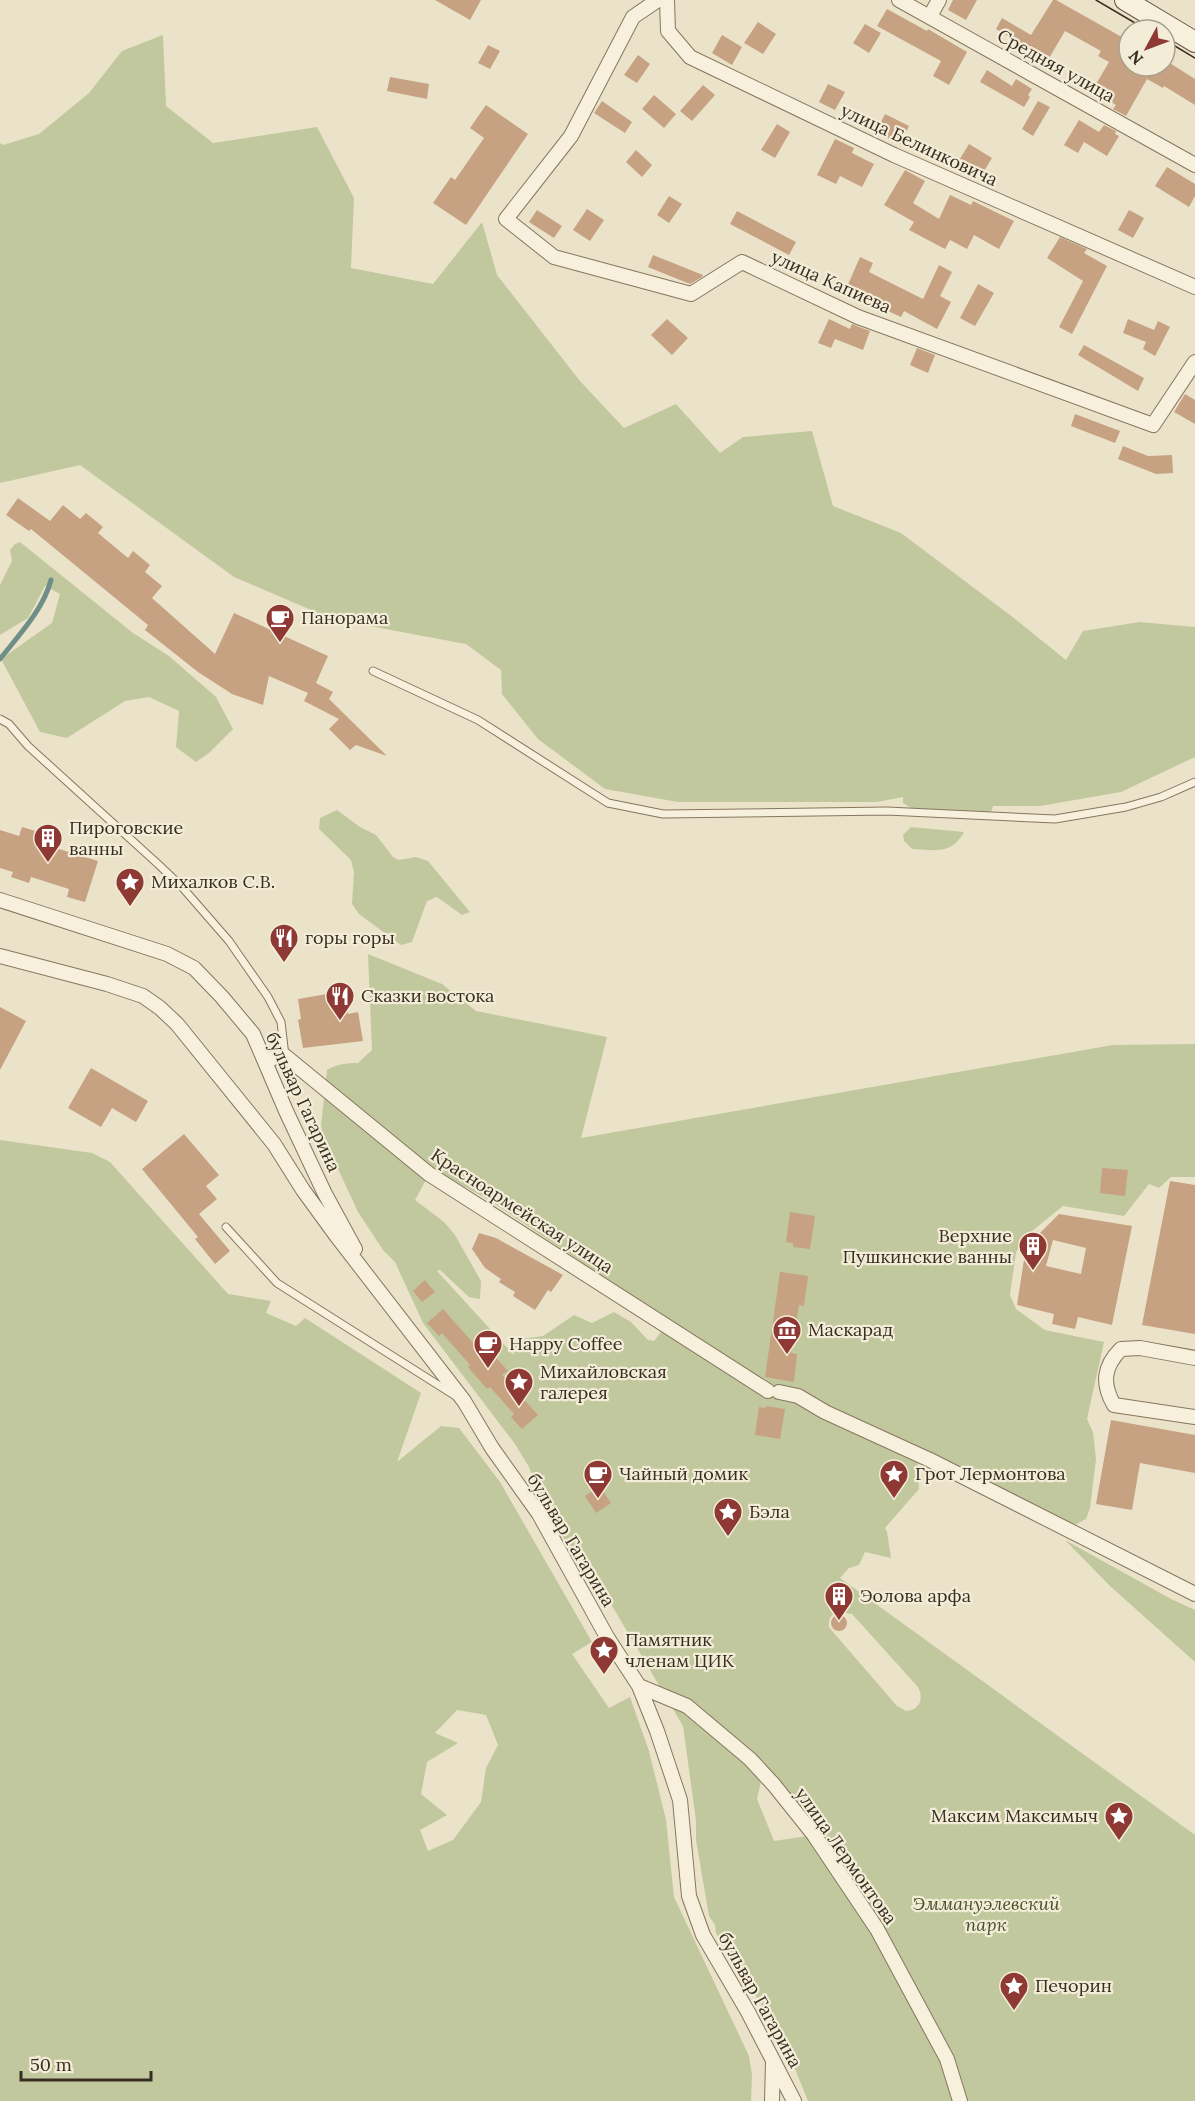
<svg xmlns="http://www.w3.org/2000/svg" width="1195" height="2101" font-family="Lora,serif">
	<rect width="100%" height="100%" fill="#ebe3c9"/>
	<path fill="#c1c89e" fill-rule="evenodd" d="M163,35L166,106L213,143L317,127L354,198L351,268L433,284L482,222L497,275L580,381L624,428L676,404L720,453L743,437L812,431L833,506L901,533L1010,615L1066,660L1083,631L1140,622L1195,627V757L1121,792L1040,806H993L991,812L979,814L914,810L903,803V797L877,802H678L605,789L538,739L502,694L501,670L466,644L332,619L234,577L80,465L0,483V143L3,145L39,134L89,93L122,51Z
		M20,542L133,633L169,656L216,697L233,729L209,753L196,762L176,747L179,711L149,697L125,701L67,738L40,732L1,659L52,623L60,594L45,586L28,618L0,635V585L12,561L10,550L15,544Z
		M337,810L360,827L376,835L393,857L399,860L416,857L428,861L470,912L462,915L437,897L427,901L412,942L401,945L359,914L352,904L354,872L351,860L319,829L320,818Z
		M911,827L964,832C951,855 936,850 912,849L904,841L903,835Z
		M368,954L442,984L476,1011L607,1037L581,1138L1113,1045L1195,1044V1177H1171L1159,1188L1149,1184L1124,1216L1063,1206L1032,1231L1016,1252L1010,1295L1016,1309L1045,1330L1104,1342L1087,1419L1093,1432L1096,1459L1090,1508L1086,1519L1075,1525L1047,1515L917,1451L919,1489L885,1528L887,1532L891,1558L865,1552L859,1565L849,1568L840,1578L1195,1835V2101H808L782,2037L716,1933L715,1925L709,1916L696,1840V1821L683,1726L585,1560L578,1557L566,1542L538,1491L529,1467L515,1444L423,1323L395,1262L383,1250L358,1212L324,1139L321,1126L327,1070C336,1064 347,1063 358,1063L372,1050ZM432,1169L489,1200L652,1310L660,1320L661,1332L654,1341L648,1340L631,1322L614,1312L592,1323L574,1315L543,1336L520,1339L515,1343L514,1355L437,1271L440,1270L469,1297L480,1299L481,1281L455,1235L444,1222L415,1200ZM839,1612L852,1614L918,1687C924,1699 920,1710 906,1711L897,1706L833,1632L829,1627C828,1619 831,1614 839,1612ZM761,1781L814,1835L774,1841L757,1799Z
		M0,1140L92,1153L110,1162L228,1294L271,1301L266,1313L296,1326L305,1318L421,1393L397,1462L441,1426L459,1428L500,1482L592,1642L572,1654L609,1708L630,1697L649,1751L666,1820L674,1897L749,2056L752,2075L751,2101H0ZM457,1710L486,1715L498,1745L486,1768L481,1802L453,1840L428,1851L420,1830L447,1815L421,1794L427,1762L458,1743L435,1733Z
		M1065,1540L1171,1599L1195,1610V1662L1110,1586Z"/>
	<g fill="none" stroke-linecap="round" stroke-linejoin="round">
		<path stroke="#708e88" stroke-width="5" d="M0,659C19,635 43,610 51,580"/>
	</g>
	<path fill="#c6a282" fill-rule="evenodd" d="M435,0H481L470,20Z
		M953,0H977L966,20L948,10Z
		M1053,0H1056L1129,41V66H1165V60L1195,79V105L1164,86L1163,88L1147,79L1126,116L1113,109L1116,105L1092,91L1109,62L1098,56L1101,51L1065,31L1048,60L996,29L1002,18L1031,35Z
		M887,9L927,31L928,29L967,52L949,85L933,76L941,61L877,26Z
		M758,22L776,34L763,54L744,43Z
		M865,24L881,33L869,53L853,43Z
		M722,35L742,47L732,65L712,53Z
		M488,45L500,51L490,69L478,63Z
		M638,55L650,64L637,83L624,75Z
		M987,70L1012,86L1016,79L1032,89L1028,95L1030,97L1024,107L980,82Z
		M390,77L429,84L427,99L387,91Z
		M828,84L845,92L835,110L819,102Z
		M703,85L715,95L692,121L680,111Z
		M654,95L676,114L664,128L642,109Z
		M602,101L632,122L625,133L594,113Z
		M1038,101L1050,107L1033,136L1022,129Z
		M486,105L528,134L466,225L433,203L451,177L455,180L484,138L470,128Z
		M885,114L909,126L900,144L876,132Z
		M1079,120L1099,132L1104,125L1116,131L1115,134L1119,136L1107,156L1084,142L1078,153L1064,145Z
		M777,124L790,132L775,158L761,150Z
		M835,139L854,148L852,153L874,164L862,187L840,176L836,184L817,175Z
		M969,144L992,158L981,176L958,162Z
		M636,150L652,165L642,177L626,162Z
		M1167,167L1195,184V196L1189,207L1155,186Z
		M905,170L925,181L913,203L939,219L950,195L971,205L973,201L1014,221L999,249L974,235L967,249L950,240L945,249L909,230L914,222L884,205Z
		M669,196L682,204L669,223L657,215Z
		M587,209L604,220L590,241L573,230Z
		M537,210L562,226L554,238L529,222Z
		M1129,210L1144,218L1133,238L1118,230Z
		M737,211L796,242L789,255L730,224Z
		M1060,237L1087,249L1084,253L1107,266L1072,334L1059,327L1083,281L1047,258Z
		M653,255L703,275L702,277L690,284L648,267Z
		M860,257L873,263L869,272L923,299L939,265L952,272L940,296L951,302L937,329L904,311L901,317L877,306L878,304L846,289Z
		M978,284L994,293L975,326L960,318Z
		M667,319L688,338L672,355L651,335Z
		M829,319L850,329L852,324L870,331L863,350L835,339L831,348L818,343Z
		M1128,319L1154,330L1158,321L1170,327L1155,356L1143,349L1146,342L1123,333Z
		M1084,345L1144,378L1138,391L1078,355Z
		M917,348L935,355L928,373L910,365Z
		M1185,394L1195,400V424L1174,412Z
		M1075,414L1120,431L1115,443L1071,426Z
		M1123,446L1148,456L1172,455L1173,473L1156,474L1118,459Z
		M18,498L50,521L63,505L80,519L86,513L103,527L98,533L128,558L133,551L150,565L145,572L162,586L152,598L215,654L234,613L328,656L316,683L333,692L329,699L387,756L356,745L350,750L329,729L339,719L304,701L308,693L269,676L263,705L232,694L198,672L145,630L148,625L31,529L29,531L6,515Z
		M22,827L49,835L46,845L98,861L85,902L67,897L69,889L31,877L29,883L11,877L13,872L0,868V830L19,836Z
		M344,991L348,1014L358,1012L363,1041L303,1048L298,1020L301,1019L298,999Z
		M0,1007L26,1021L0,1070Z
		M91,1068L148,1101L136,1122L112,1108L101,1127L68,1108Z
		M184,1134L219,1175L206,1186L217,1199L199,1214L230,1251L215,1264L195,1239L198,1237L142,1169Z
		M1102,1168L1128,1170L1125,1196L1100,1193Z
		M1170,1181L1195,1185V1334L1142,1325Z
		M790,1212L815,1216L810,1249L793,1247V1243L786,1242Z
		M1059,1214L1132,1226L1112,1325L1078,1317L1075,1329L1052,1324L1054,1314L1017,1305L1026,1247ZM1053,1240L1086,1248L1081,1274L1046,1266Z
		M479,1233L496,1238L563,1275L551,1292L548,1290L535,1310L513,1296L515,1292L499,1282L501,1279L485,1268L472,1249Z
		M780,1272L808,1276L804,1306L799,1305L791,1353L797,1354L794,1382L765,1377Z
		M425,1280L435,1292L422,1302L413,1291Z
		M443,1309L483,1354L488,1349L508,1371L502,1375L538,1415L522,1429L511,1417L514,1414L490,1387L487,1389L468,1367L470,1365L442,1333L439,1336L427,1323Z
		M766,1406L785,1409L780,1439L755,1435L759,1407L766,1408Z
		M1111,1420L1195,1435V1473L1140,1463L1132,1510L1096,1504Z
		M600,1487L611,1503L596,1513L585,1496Z
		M831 1623a8 8 0 1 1 16 0a8 8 0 1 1-16 0Z"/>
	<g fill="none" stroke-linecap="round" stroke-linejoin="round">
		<g stroke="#86765f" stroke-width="9">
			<path id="service" d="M373,671L478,720L608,803L663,814L887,811L1055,819L1126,807L1161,797L1195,782
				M0,719L9,724L28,746L159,865L182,887L229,941L268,997L281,1022L285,1056
				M226,1227L277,1283L454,1395"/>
		</g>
		<g stroke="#86765f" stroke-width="16">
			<path id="minor" d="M658,0L633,17L571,136L506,219L554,257L691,294L742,262L858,317L1153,425L1195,362
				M667,0L668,31L690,57L894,155L1195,287
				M899,0L1195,165
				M930,16L939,0
				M0,900L167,954L194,968L222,997L253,1034L286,1111L324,1192L355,1249
				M0,956L107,984L143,996L160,1008L177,1024L274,1144L303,1190L335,1234L464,1401L492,1448L539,1514L607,1637L639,1686L657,1731L680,1800L689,1896L703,1935L748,2012L794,2101
				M266,1061L281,1055L285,1056L429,1174L768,1391
				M1195,1358L1140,1348L1121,1349C1103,1367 1102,1384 1114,1405L1195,1417
				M779,1392L798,1396L825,1412L930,1460L1195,1594
				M639,1686L687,1706L750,1759L774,1785L814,1835L877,1929L947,2059L960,2101
				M772,2101L773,2061"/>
		</g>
		<g stroke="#685742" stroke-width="22">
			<path id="secondary" d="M1125,0L1195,42"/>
		</g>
		<use href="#service" stroke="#f6f0dc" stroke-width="7"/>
		<use href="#minor" stroke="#f6f0dc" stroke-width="14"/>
		<use href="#secondary" stroke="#f6f0dc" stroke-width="20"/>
		<path stroke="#382d21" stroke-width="1.5" d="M1096,0L1147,30
			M1165,40L1195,58"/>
	</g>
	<defs>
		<g id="cafe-pin" transform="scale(1.5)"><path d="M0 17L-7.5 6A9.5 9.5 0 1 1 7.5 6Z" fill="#8f3935" stroke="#f3edd8"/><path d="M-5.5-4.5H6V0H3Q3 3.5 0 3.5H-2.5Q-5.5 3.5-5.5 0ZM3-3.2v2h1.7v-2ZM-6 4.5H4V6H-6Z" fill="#fff"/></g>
		<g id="building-pin" transform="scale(1.5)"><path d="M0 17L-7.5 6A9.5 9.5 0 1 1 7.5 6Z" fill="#8f3935" stroke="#f3edd8"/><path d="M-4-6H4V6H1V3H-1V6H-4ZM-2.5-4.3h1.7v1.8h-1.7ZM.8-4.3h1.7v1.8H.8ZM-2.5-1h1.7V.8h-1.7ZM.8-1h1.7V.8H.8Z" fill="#fff"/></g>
		<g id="sight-pin" transform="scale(1.5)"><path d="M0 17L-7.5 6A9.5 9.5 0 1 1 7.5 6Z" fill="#8f3935" stroke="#f3edd8"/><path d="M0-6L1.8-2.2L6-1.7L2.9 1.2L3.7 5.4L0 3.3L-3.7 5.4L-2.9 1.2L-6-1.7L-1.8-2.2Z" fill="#fff"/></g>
		<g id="restaurant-pin" transform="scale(1.5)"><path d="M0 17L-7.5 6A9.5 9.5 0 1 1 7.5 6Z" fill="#8f3935" stroke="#f3edd8"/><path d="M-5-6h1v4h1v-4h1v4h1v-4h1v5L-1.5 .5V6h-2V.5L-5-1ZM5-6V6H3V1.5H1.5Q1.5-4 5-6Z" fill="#fff"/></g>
		<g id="museum-pin" transform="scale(1.5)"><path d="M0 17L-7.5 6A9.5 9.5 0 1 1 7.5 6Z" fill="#8f3935" stroke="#f3edd8"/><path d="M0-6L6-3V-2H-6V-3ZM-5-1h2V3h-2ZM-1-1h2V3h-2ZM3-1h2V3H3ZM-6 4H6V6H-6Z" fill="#fff"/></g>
	</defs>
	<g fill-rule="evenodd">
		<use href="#cafe-pin" x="280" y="618"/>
		<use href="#building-pin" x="48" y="838"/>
		<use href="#sight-pin" x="130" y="882"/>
		<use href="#restaurant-pin" x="284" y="938"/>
		<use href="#restaurant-pin" x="340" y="996"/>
		<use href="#building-pin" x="1033" y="1246"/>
		<use href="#museum-pin" x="787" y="1330"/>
		<use href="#cafe-pin" x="488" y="1344"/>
		<use href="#sight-pin" x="519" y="1382"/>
		<use href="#cafe-pin" x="598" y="1474"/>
		<use href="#sight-pin" x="894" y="1474"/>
		<use href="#sight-pin" x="728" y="1512"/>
		<use href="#building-pin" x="839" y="1596"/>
		<use href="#sight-pin" x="604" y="1650"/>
		<use href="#sight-pin" x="1119" y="1816"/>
		<use href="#sight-pin" x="1014" y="1986"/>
	</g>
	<g text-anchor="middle" stroke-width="4.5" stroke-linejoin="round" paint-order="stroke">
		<g font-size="18" fill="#382d21" stroke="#f3edd8">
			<text transform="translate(1056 66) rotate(29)" y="6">Средняя улица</text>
			<text transform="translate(919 145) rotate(25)" y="6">улица Белинковича</text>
			<text transform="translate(831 282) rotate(24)" y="6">улица Капиева</text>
			<text transform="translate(303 1102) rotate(65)" y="6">бульвар Гагарина</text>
			<text transform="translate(522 1211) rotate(33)" y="6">Красноармейская улица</text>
			<text transform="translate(571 1540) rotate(59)" y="6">бульвар Гагарина</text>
			<text transform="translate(846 1856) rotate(55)" y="6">улица Лермонтова</text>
			<text transform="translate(760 2000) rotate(61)" y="6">бульвар Гагарина</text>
		</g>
		<g font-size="18" fill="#382d21" stroke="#f3edd8" text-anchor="start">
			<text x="301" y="624">Панорама</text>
			<text x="69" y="834">Пироговские<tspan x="69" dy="21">ванны</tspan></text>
			<text x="151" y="888">Михалков С.В.</text>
			<text x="305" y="944">горы горы</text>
			<text x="361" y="1002">Сказки востока</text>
			<text x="1012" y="1242" text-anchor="end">Верхние<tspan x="1012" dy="21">Пушкинские ванны</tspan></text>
			<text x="808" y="1336">Маскарад</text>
			<text x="509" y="1350">Happy Coffee</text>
			<text x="540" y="1378">Михайловская<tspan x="540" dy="21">галерея</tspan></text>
			<text x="619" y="1480">Чайный домик</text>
			<text x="915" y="1480">Грот Лермонтова</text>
			<text x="749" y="1518">Бэла</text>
			<text x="860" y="1602">Эолова арфа</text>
			<text x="625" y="1646">Памятник<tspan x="625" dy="21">членам ЦИК</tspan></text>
			<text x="1098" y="1822" text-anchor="end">Максим Максимыч</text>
			<text x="1035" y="1992">Печорин</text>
		</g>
		<g font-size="18" font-style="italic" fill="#46522a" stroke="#f3edd8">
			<text x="986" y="1910">Эммануэлевский<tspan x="986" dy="21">парк</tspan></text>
		</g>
	</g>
	<g transform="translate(1147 48) rotate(229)"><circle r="28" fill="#f3edd8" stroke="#a8a08f" stroke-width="1.5"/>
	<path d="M0-4.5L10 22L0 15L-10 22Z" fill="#8f3935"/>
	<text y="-9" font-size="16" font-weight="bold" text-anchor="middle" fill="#382d21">N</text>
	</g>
	<path d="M21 2071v9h130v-9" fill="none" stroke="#382d21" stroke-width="3"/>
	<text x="30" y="2071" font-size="18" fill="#382d21" stroke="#f3edd8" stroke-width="4.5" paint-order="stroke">50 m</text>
</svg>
